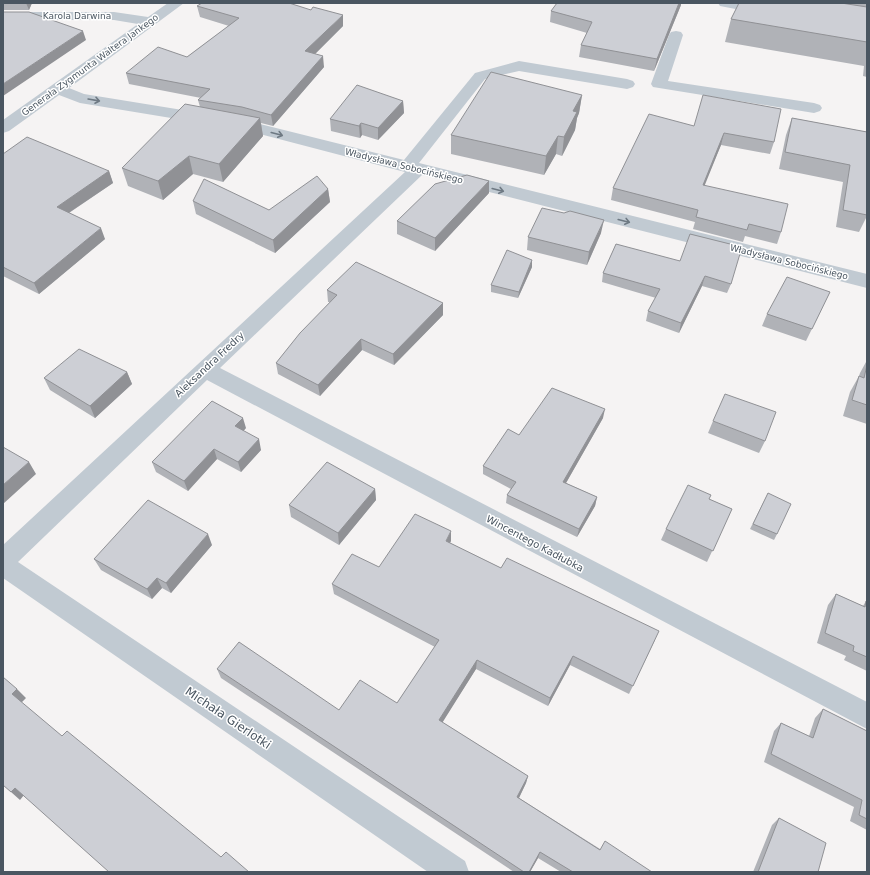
<svg xmlns="http://www.w3.org/2000/svg" width="870" height="875" font-family="'DejaVu Sans',sans-serif">
	<rect width="100%" height="100%" fill="#f5f3f3"/>
	<g fill="none" stroke-linecap="round" stroke-linejoin="round">
		<path fill="#c1cad2" fill-rule="evenodd" d="M168,3H184L69,88L84,94L244,120L404,160L475,73L519,61L627,79L633,81L635,84L633,87L627,89L519,71L485,79L419,163L867,274V288L422,175L220,368L867,702V729L207,380L18,562L465,861L469,872H428L3,578V545L405,172L244,130L80,103L59,95L9,131L3,133V120L138,24L114,20H3V12H114L148,17Z
			M718,3H748L772,8L774,11L772,14L767,15L720,6Z
			M676,31L681,32L683,35L668,81L814,103L820,105L822,108L820,111L814,113L653,87L651,84L669,35L671,32Z"/>
	</g>
	<path fill="#b0b2b7" d="M3,3H32L29,10H3Z
		M739,3H867V77L863,76L864,66L725,42L731,19Z
		M681,5L654,71L579,57L581,45L587,33L550,22L551,11Z
		M197,6L343,26L315,54L324,67L273,126L261,123L263,136L223,182L193,174L163,200L128,186L122,168L200,107L198,100L201,98L129,84L126,73L187,57L229,26L200,17Z
		M582,95L579,113L577,118L575,130L562,156L556,154L544,175L451,154V135Z
		M403,101L404,113L378,140L362,135L360,138L331,131L330,119Z
		M792,118L867,132V216L859,232L836,227L843,182L779,169L786,135Z
		M694,126L774,142L770,154L721,145L704,185L781,232L777,244L745,236L743,242L693,229L695,222L611,200L613,188Z
		M3,154L109,171L113,183L69,213L105,239L39,294L3,276Z
		M328,189L330,202L275,253L196,214L193,201L269,210Z
		M489,193L435,251L397,234V221Z
		M601,233L587,265L527,250L528,237Z
		M616,244L731,284L727,293L702,286L679,333L646,321L648,311L656,298L602,282L603,273Z
		M532,260V267L518,298L491,292V285Z
		M327,290L443,303V315L394,365L362,350L320,396L278,374L276,363L330,302H328Z
		M830,292L806,341L762,326L767,314Z
		M867,358V424L843,416L850,392L859,376L860,373L866,362Z
		M127,372L132,384L95,418L50,390L44,378Z
		M603,418L566,483L597,497L595,506L577,537L506,503L507,495L511,489L483,474V466L519,435Z
		M713,421L765,441L759,453L708,433Z
		M246,428L243,431L261,450L241,472L217,459L188,491L156,472L152,462Z
		M375,489L376,500L339,545L291,517L289,505Z
		M768,493L777,534L774,540L750,529Z
		M709,499L732,509L707,562L661,540L666,529Z
		M451,541L450,543L501,568L655,640L629,694L570,665L548,706L476,669L442,722L528,776L526,783L519,798L600,849L652,872H561L538,858L530,872H514L221,678L217,669L339,710L397,703L435,647L334,594L332,584Z
		M212,545L171,593L162,588L152,599L101,570L94,559Z
		M836,594L863,606L866,601H867V671L844,660L846,656L817,643L828,605Z
		M823,709L867,731V830L850,821L854,807L764,762L774,731L781,723L809,736L815,718Z
		M779,818L818,872H753L772,825Z"/>
	<path fill="#909195" d="M26,3H32L29,10Z
		M679,3H681V5L654,71L657,59Z
		M343,15V26L307,62L305,51Z
		M83,31L86,40L3,96V84Z
		M323,56L324,67L273,126L271,115Z
		M582,95L579,113L577,118L575,130L562,156L564,137L573,111Z
		M403,101L404,113L378,140V128Z
		M260,118L263,136L223,182L219,164Z
		M361,123L362,135L360,138L359,126Z
		M724,133L721,145L700,197L703,185Z
		M558,136L556,154L544,175L546,156Z
		M189,156L193,174L163,200L158,181Z
		M109,171L113,183L61,218L57,207Z
		M489,181V193L435,251V238Z
		M328,189L330,202L275,253L273,240Z
		M604,220L601,233L587,265L589,252Z
		M101,228L105,239L39,294L34,283Z
		M532,260V267L518,298L519,292Z
		M705,276L702,286L679,333L681,323Z
		M443,303V315L394,365L393,354Z
		M361,339L362,350L320,396L318,385Z
		M127,372L132,384L95,418L90,406Z
		M605,409L603,418L562,490L563,482Z
		M243,418L246,428L238,437L235,426Z
		M259,439L261,450L241,472L238,462Z
		M214,449L217,459L188,491L184,481Z
		M29,462L36,474L3,504V485Z
		M375,489L376,500L339,545L338,533Z
		M597,497L595,506L577,537L579,529Z
		M451,531V541L445,551L446,541Z
		M208,534L212,545L171,593L166,583Z
		M157,578L162,588L152,599L147,589Z
		M573,656L570,665L548,706L550,698Z
		M477,660L476,669L439,728V720Z
		M17,689L26,698L21,703L12,694Z
		M528,776L526,783L516,804L517,797Z
		M15,788L24,795L20,800L11,792Z
		M540,852L538,858L530,872H529Z"/>
	<path fill="#cdcfd5" stroke="#909195" d="M202,3H289L311,10L313,7L343,15L305,51L323,56L271,115L242,107L198,100L210,89L126,73L158,47L187,57L239,18L197,6Z
		M557,3H679L657,59L581,45L592,22L551,11Z
		M739,3H841L867,7V42L731,19Z
		M3,12H29L83,31L3,84Z
		M491,72L582,95L573,111L577,112L564,137L558,136L546,156L451,135Z
		M357,85L403,101L378,128L361,123L359,126L330,119Z
		M703,95L781,109L774,142L724,133L703,185L788,204L781,232L749,224L747,230L696,217L698,210L613,188L649,114L694,126Z
		M185,104L260,118L219,164L189,156L158,181L122,168Z
		M792,118L867,132V215L843,210L850,165L785,152Z
		M27,137L109,171L57,207L101,228L34,283L3,267V154Z
		M467,175L489,181L435,238L397,221L435,184Z
		M317,176L328,189L273,240L193,201L204,179L269,210Z
		M542,208L564,213L570,211L604,220L589,252L528,237Z
		M690,234L742,247L731,284L705,276L681,323L648,311L660,289L603,273L616,244L680,261Z
		M507,250L532,260L519,292L491,285Z
		M356,262L443,303L393,354L361,339L318,385L276,363L300,333L337,295L327,290Z
		M787,277L830,292L812,329L767,314Z
		M79,349L127,372L90,406L44,378Z
		M867,365V405L852,400L859,376L864,378Z
		M552,388L605,409L563,482L597,497L579,529L507,495L516,482L483,466L508,429L519,435Z
		M725,394L776,412L765,441L713,421Z
		M212,401L243,418L235,426L259,439L238,462L214,449L184,481L152,462Z
		M3,447L29,462L3,485Z
		M327,462L375,489L338,533L289,505Z
		M688,485L711,495L709,499L732,509L713,551L666,529Z
		M768,493L791,504L777,534L753,524Z
		M148,500L208,534L166,583L157,578L147,589L94,559Z
		M415,514L451,531L446,541L501,568L507,558L659,631L633,686L573,656L550,698L477,660L439,720L528,776L517,797L600,850L605,841L652,872H573L540,852L529,872H524L217,669L239,642L339,710L360,680L397,703L439,640L332,584L352,554L379,567Z
		M836,594L865,607L866,601H867V657L853,651L854,646L825,633Z
		M3,677L17,689L12,694L62,736L67,731L221,857L226,852L249,872H109L15,788L11,792L3,785Z
		M823,709L867,731V819L859,815L862,800L771,754L781,723L813,738Z
		M779,818L826,843L818,872H758Z"/>
	<defs><path id="oneway-shaft" d="M-6 0H5M1.5-3L5.5 0L1.5 3" fill="none" stroke-width="1.6" stroke-linecap="round" stroke-linejoin="round"/></defs>
	<g stroke="#6e7983">
		<use href="#oneway-shaft" transform="translate(94 100) rotate(10)"/>
		<use href="#oneway-shaft" transform="translate(277 134) rotate(15)"/>
		<use href="#oneway-shaft" transform="translate(498 190) rotate(14)"/>
		<use href="#oneway-shaft" transform="translate(624 221) rotate(14)"/>
	</g>
	<g text-anchor="middle" stroke-width="3" stroke-linejoin="round" paint-order="stroke">
		<g font-size="9" fill="#4a5661" stroke="#fff">
			<text x="77" y="19">Karola Darwina</text>
			<text transform="translate(90 65) rotate(-36)" y="3">Generała Zygmunta Waltera Jankego</text>
			<text transform="translate(404 166) rotate(14)" y="3">Władysława Sobocińskiego</text>
			<text transform="translate(789 262) rotate(14)" y="3">Władysława Sobocińskiego</text>
		</g>
		<g font-size="10" fill="#4a5661" stroke="#fff">
			<text transform="translate(209 364) rotate(-43)" y="4">Aleksandra Fredry</text>
			<text transform="translate(535 543) rotate(28)" y="4">Wincentego Kadłubka</text>
		</g>
		<g font-size="12" fill="#4a5661" stroke="#fff">
			<text transform="translate(228 718) rotate(34)" y="4">Michała Gierlotki</text>
		</g>
	</g>
	<rect width="870" height="875" fill="none" stroke="#4a5661" stroke-width="8"/>
</svg>
